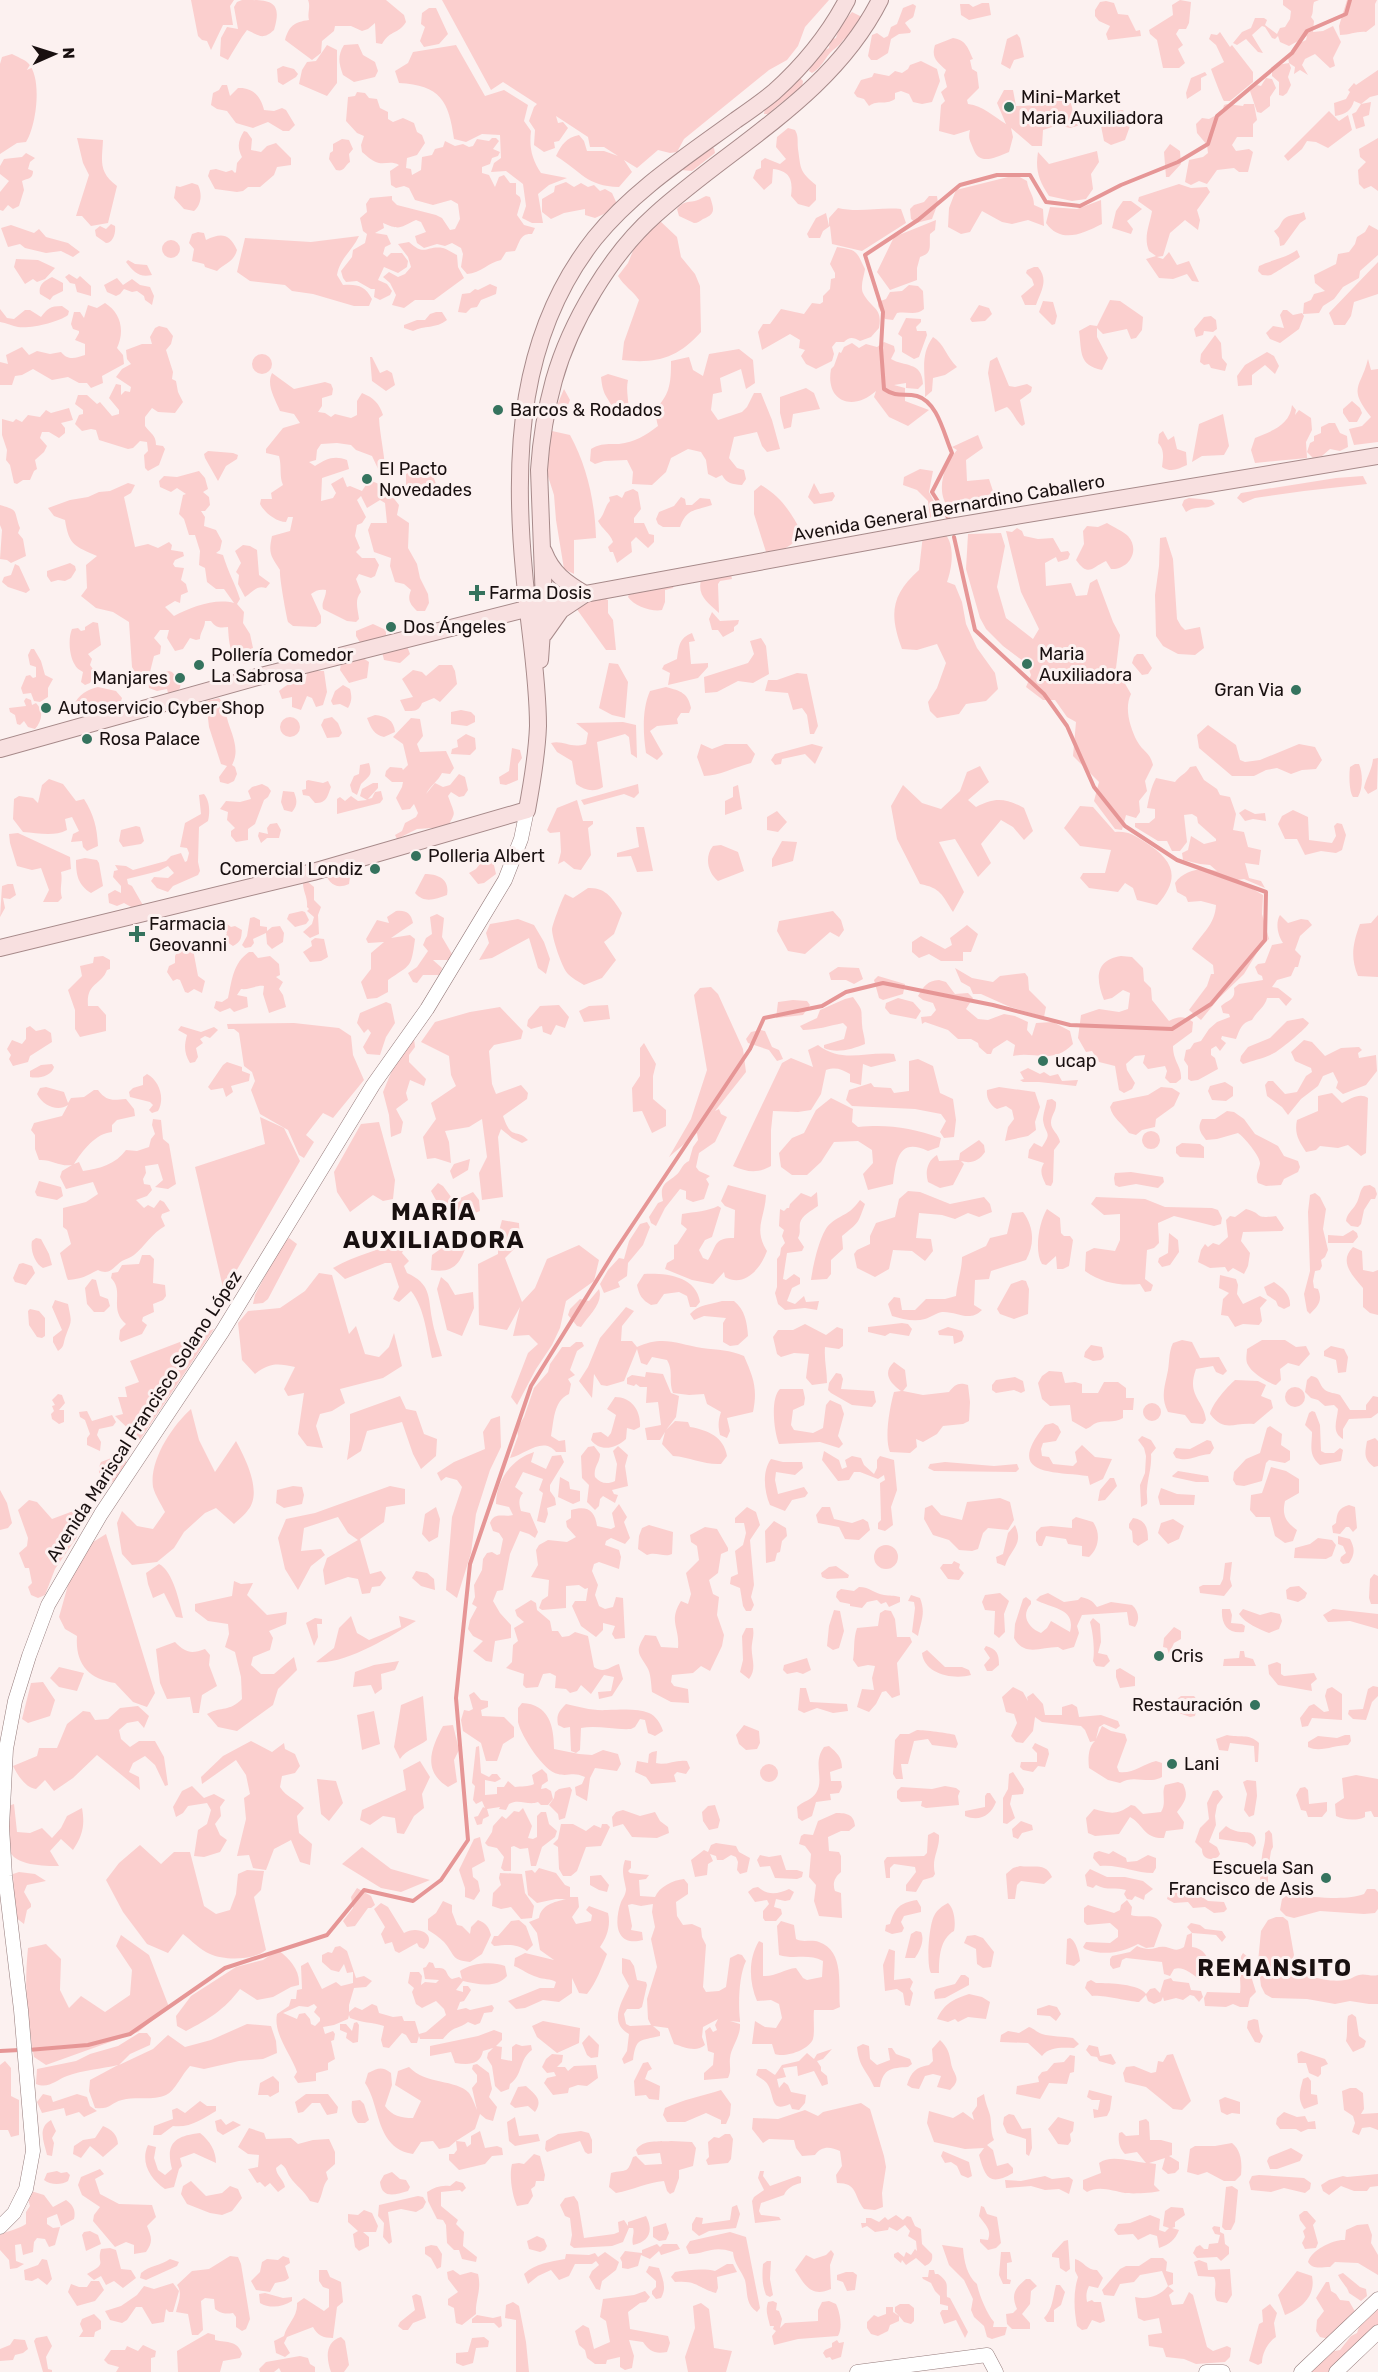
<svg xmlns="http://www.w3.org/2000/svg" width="1378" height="2372" font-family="Rubik,sans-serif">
	<rect width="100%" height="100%" fill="#fcf1f0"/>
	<path fill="#fbcfce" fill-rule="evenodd" d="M191,0H234L230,6L233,25H223L211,50L207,41L202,40L198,36Z
		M242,0C270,0 283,0 274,30C262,41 259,35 247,30C240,39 234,50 228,60L220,56L221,38L227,27L238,29L234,7L237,2Z
		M308,0H386L404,15L406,22C398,35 391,29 382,44L376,43L375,23L368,29L362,31L351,26H335L334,31L322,41L321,53L312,60L285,40C289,26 294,22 309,20C307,13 311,7 308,0Z
		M442,0H829L805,27L798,46L787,60L769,70L684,139L677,152L670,153L658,150L637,168L624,160L632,172L619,187C586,186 582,172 556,156C562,144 566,138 579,135L584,141L587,151H604L618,156L604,147H590L588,137L556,116L558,123L563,122L568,128L559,141L554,142L555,148L544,152L534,145L535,130L529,121L534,107L537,104L503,82L491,90Z
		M1180,0L1191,2L1189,23L1186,29H1179L1176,34L1183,45L1178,49L1185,63L1179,68H1163L1157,40L1150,34L1149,30L1173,15L1172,5Z
		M1283,0H1319L1314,2C1312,8 1314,12 1311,17L1314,21L1313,32L1323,31L1333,26L1341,42L1333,58L1335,66L1330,68L1315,54L1305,59L1302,65L1308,75L1300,70L1294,74L1295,67L1289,63L1291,68L1288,77L1291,85L1287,93L1283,96L1279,95V82L1272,76V72L1277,65L1289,63L1288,57L1298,44L1306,40L1307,36L1289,46L1280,42L1278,36L1275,39L1272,38L1265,27L1262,26L1252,35L1263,53L1258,52L1246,39L1237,45L1233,43L1242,32L1251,28L1255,18H1264L1267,20L1265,25L1277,34L1280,28L1285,27L1290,19L1291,11L1283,5Z
		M1347,0H1377L1375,4V25L1366,32C1357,31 1350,35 1340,35L1339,26Z
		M1106,1L1114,3L1118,14L1128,15L1136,31L1140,30L1141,36L1108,40L1106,34L1110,26L1099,21L1095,16V10L1100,2Z
		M982,3H989L991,15L969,20L961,15L960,4H969L973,7Z
		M913,4L916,6C912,23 915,14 905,23L911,31L910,33L899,34L891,39L888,53L877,60H871L868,56L872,35L877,33L884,38L888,36L891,27L897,24L903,8Z
		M429,8H436L448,34L439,44L424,47L420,41L425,27L421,24L422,13Z
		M852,12L862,17C860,24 852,31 849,37L844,39C840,45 838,46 833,50C825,57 822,68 812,73L809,71C813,62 820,52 829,48L830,40L836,38L839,27Z
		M1220,32L1230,47L1232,45L1253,72V82L1230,101H1224C1222,98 1213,75 1211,69L1224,62L1216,45L1209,39L1211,34L1217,35Z
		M1017,34L1020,38L1024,57L1014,60L1010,69L1001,64L1007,39Z
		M953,38C966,40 968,48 973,59L970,60L972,69L977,72L979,88L967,100L968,104C983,106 993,116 1006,124L997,103L1004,90H1013L1016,106L1043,105L1055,96H1069L1074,115H1082L1084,124L1070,128L1058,125L1043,130L1042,146H1032L1011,128L1013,137L1009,152C994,158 979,166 973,148C970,140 968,139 970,130L954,135L939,131L941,105L945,101L941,92L947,87L944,75L946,70C937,62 931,58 935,45Z
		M358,44L363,55L375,62L378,71L375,77L354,82L343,75C339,64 337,56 344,45Z
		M327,45L337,50V83L327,96L299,84L302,70L307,62L316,61Z
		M456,45L485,96L504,90L528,105L524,121L531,131C529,148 532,159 541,173L567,178L549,185L538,194L543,223H532L522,218L526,206L523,184L506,171L491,172L494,163L501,158L500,135L482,134L466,142L454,139C449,101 440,85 399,83L395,71L408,63L413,52Z
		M12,54C17,57 24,59 28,63C43,78 36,127 26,142L17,143L0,154V64L2,57Z
		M921,61L937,69L940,81L932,102L922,104L913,102L909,94L901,91L895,93V99C884,106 879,99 869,106L864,99L857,97L854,93L861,80L872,77L874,73L889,76L895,71L902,73L908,69L910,65Z
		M283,66L294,69L298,74L296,77L283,85L278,82L277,69Z
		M1378,70V95L1370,97L1361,104L1371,102L1369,115L1363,117L1365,126L1356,129L1352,114L1356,112L1361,104L1354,101C1351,111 1346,114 1335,116L1334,103L1346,99L1350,92L1348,90L1354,83L1356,85Z
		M1205,72L1207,75L1201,78V90L1187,99L1186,93L1191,78Z
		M799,77L803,81L802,88C791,95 779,104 768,114H764L765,107Z
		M1266,78L1272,79L1276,88L1270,97V106L1261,113L1257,112L1250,91L1257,85L1261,86Z
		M222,85H227L230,96L238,88C252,87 261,96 264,110L274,111L282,108L286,110L295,125L289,131H283L268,122L253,128L236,123L227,111L217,109L211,105L213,93L219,90Z
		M357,92L365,93L369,98L377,99L380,108L388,112V119L393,122L403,118L414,123L417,132L422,135L425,143L417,155L407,158L406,168L411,169L412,175L421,170L422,157L432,155L435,149L443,147L445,141L455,146L463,144L469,147L473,146L477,139L489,141L492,138H496L499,141L493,149L500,152L498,156L492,158L490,164L482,167V173L489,175L495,187L499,177L504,175L510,183H516V194L520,197L521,201L517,215L524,225L535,228L532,234C520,233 520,242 515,251L506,252L501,260C489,262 481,273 467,274L461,267L463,254L461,248L452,243L445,246L437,244L424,248L417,243L415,236L426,232L421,222L416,220C400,227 401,231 383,223L384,228L375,233L387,235L391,244L385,247L383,254L387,257L391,253H402L408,261L407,267L398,273L384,267L378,280L387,284L392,291L390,295L380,300L374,297L375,289H371L357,281L346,282L343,278L341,271L352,257L353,250L365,243L367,234L363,231L360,218L367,212L366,204L370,198L392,196V200L397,205L436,215L442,218L450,230L455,229L460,219L458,204L451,200L433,205L415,200L409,188L404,186L396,188L391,185L390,171L399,165C392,161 386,164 379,163C372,161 368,157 362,152L361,145L364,136L357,133L346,121L348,97L355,96Z
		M1227,104L1243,106L1244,104H1254L1257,120L1253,124V137H1237L1232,145L1236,151L1249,149L1253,152L1248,172H1239L1234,168L1217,170L1207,184L1199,181L1191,185L1185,182L1189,160L1203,157L1208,153L1207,145L1197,133L1196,124L1202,118L1209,119L1222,112L1224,105Z
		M1123,110L1130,126L1125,140L1111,145L1104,141L1099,116L1106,112Z
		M1329,111L1339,121L1348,115L1352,130L1328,148L1316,142L1307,141L1302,149L1288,161L1284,156Z
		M788,128L795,130C799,137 797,141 798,149C801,169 799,171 816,185V200L809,207L798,204L791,196C793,181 791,171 773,169L772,183L764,190L753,178L756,170L761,168V161L765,158L780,164L786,159L776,147L777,137Z
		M244,131L247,132L252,139L251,150L261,152L267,146L276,143L291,158V165L277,167L274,175L260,187H248L243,191L237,192L215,189L208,176L210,170L216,169L226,172L232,170L235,173L236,172L237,163L242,157C237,147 238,141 244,131Z
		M77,138L103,140C102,161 98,172 117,186L108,223L91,226L82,216H76L89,175L83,163Z
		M1378,138V191L1371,186L1364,189L1359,184L1358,170L1366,162L1360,157L1359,149Z
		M342,139L349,140L353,149L349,154L350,162C344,166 345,172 336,170L329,159L330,153L333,151V144Z
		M1170,144L1180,151L1181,164L1169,177H1166L1164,152Z
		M709,147L714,148L715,153L692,171L681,170L683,167Z
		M1097,151L1099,162L1091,174L1093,189L1086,199L1072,201L1049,196C1039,181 1035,170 1038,152L1049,164Z
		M26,153L35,158L30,162L28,169L33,171C33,179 28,178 22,181L24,190L19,206L13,209L8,205L3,211L0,210V192L9,181L0,174V166L4,159L22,157Z
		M1016,175L1027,181C1028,190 1034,195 1034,205L1043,209L1044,226L1028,220L1012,224L1002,222L982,211L970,232L961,234L948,227L949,208L956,190Z
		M566,182L574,187L581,183L588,187L594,185L600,191L605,189L612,193L617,204L613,210L595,218L585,215V209L564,213L551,219L542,212V199L554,192L555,186Z
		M192,183L198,185C202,193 202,204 194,211L184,209L174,198L176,186L180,187Z
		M1179,184L1191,188L1207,187L1210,192L1197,210L1200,220L1198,230L1185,220L1170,233L1163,256L1157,257L1163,259L1169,252L1177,265L1189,261L1199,282L1192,281L1187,274L1173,279L1159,278L1146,259L1156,256L1149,251C1143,237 1150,224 1152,211L1138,201L1139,197Z
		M706,196L710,197C714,209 716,214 703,219C700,221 698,223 694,223L679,216L677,209C684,200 689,203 698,200C701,199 703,197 706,196Z
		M929,196H937L938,203L932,219L916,223L911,219L910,209L914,205L924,202Z
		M1101,200L1102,224C1082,234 1061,244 1046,223L1050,207L1077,209Z
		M1123,201H1131L1142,209L1127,221L1133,229L1131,234L1112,228L1116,211Z
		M838,208C859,213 879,207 901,209L906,223L862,251L832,244L830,226L823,231L820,238H809L807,234L816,218L826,213L829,226V218Z
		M1304,212L1306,219L1300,223L1284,245L1280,246L1279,238L1274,231C1281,227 1280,223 1284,219C1289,214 1298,215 1304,212Z
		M659,220L677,237L681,257L695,274L700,286L701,332C678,358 656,364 622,360L624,342L639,300C633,291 624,286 618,276L628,263L635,246Z
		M936,220L935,230L930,234C929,246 933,253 920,257L917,268V280L890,290L877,272L894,237Z
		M111,224L115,226C116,233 113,243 106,243L96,236L95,230L100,226L106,229Z
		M11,225L34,233L39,229L46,237L68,243L80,252L73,257L61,251L46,253L25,248L20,244L8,247L1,228Z
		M1369,225L1378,230V255L1360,271L1359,278L1343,287L1334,299L1323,306L1319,313L1303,314L1304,303L1311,300L1314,294L1325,291L1315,283L1314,275L1336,264L1338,254L1349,252L1355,244L1357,237L1365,232Z
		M198,232L204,233L206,240C221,233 229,233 237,250C234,262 225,263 217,271L205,267L204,264L192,261L194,249L189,243L192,234Z
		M359,236C352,251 340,258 337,275L343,285C358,284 365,286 372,299L369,306H354L313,294L292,291L285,285L250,281L237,272L245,238L311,242Z
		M162 249a9 9 0 1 1 18 0a9 9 0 1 1-18 0Z
		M409,242C425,257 427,245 443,248C447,249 453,253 457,255L458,267L464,278L434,300H415L404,308L392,305L396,295L390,283L383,277L389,272L398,277L405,274L411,267L408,257L398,244Z
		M837,247C858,250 856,251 865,269C864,276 860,286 863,293C871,309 883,307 879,328L871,337L860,341C853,337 849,337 844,342H836L832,347L834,354L832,361L816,369L806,364L801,356L805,350L799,348L800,340L790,334L762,350L758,332L763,324H770L781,309L804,314L812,303L820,304L823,302V296L830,289L831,279L835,278V273L830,264Z
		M1297,250L1300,257C1299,258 1273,274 1271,275C1268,276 1265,275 1262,275L1258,271L1259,266C1271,260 1286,258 1297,250Z
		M16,259L38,260L55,268L45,279L37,282L33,279L25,284L14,267Z
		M128,260L135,264L147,265L152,275C139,278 134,272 126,262Z
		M1378,262V294L1354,302L1351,316L1345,325H1334L1329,313Z
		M1034,267H1038C1049,280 1041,291 1036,305H1025L1021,296L1034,285L1032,279L1026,273L1027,270Z
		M69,274L77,279L80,276L91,286V296L77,292L75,284L70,283L65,277Z
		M52,277L63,283V291L53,296L50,300L40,294C38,285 44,281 52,277Z
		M117,278L123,285L132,279L140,285L150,287L154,296L152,305L145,300L144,296L137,291L132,292L124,289L120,294L116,296L107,292L104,285Z
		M490,284L497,287L496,294L481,300L477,307L471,308L466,313L458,312L462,294L470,293L475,289L478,290Z
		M909,285L918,286L923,291L924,309C916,316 907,311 897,313L893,320L885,319L878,306V302L886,299L890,292L902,291Z
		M1110,300L1120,301L1143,317L1142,330L1136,338L1131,339L1127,329L1103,334L1097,328V337L1108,358L1102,370C1078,365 1082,352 1079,331L1090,325L1097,326Z
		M1043,301L1053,302L1057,316L1055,324L1052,325L1039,312Z
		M105,303C121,313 125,331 117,348L123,355L124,364L102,376L103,383L91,388L87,383H79L68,377L52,380L33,369L22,375L15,376L12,385H0V362L8,364L6,355L22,347L29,355L37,351L50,354L61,352C68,361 76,358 85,355V344L75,340L79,333V331L73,329L71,324L74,312H80L84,318L88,305L97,308Z
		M979,305L989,308L992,314L985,321L972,322L970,319Z
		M62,306L69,311L68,315C59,322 31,329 18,327C13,326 6,323 0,322V309L7,318L14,319L25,310H30L41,317C47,309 50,306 62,306Z
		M1283,310H1287L1293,315L1302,313L1304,316L1299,329L1280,343L1270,339L1266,333L1273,326L1284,328L1280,315Z
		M436,312H442L447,320C436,329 424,325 413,331L404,328V325L417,320H425L430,314Z
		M1211,316L1216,320L1217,329L1213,332L1204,331L1203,335L1196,337L1194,329L1204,317Z
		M906,318L921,319V322L916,327L917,331H926L927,335L919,357L914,359L902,352V337L898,334Z
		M159,326L167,328L173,336L171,344L166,350L173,372L172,379L176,381L178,392L183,402L175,413L158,412L152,408L145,417V426C151,434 156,435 156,445L163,446L165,449L159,465L148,471L145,468L144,455L148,451L147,442L140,441L133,448L128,449L99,440L96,430L91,429L82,431L75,424L79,415L83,414V410L75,404L78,395H87L97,404L100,402L112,416L119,414V410L109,398L116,384L121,385V395L125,391L130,392L131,387L116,377L122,369L131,364L127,359L126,350L142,344H152L150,337L155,328Z
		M1215,335L1221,343L1222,358L1227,364L1225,371L1211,368L1209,364L1204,365L1200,362L1201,354Z
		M933,337C944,343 947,358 957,367L945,375L933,378L932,391L925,397C926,375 919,356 933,337Z
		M884,342L894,346L895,351L891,359C904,367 922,361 923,384L918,389L906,388V383L894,385L905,388V401L929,410L908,426L889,417L874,397L876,391C853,412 825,402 831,369L834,366L839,352L841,353L844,347L852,343L859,348L866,344L877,347Z
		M739,349L753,360L755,383L746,389L741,369L720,378L722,392L713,394L711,410L718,420L742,412L747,407L754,393H761L772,420L780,449L767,452L762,446L757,432L734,437L729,458L737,468L744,470L746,479L742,485C732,484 727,484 722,475L716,478L708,474L706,460L701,452L688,449L671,458L666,472L652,485L632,484L633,472L627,460L604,461L595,464L590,461L591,449C601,443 608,444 619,444C635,442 645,436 658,426C652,404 662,407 668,390C671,381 671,371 671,361L689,357L693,370L703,376L709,354Z
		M1267,352L1274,356L1279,366L1275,374L1265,365L1252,375V385L1238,386L1237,376L1245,365Z
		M252 364a10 10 0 1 1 20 0a10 10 0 1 1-20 0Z
		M370,357H372L380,373L387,370L392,373L395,385L386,391L372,381Z
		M997,357L1009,386L1015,387L1027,384L1032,387L1031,392L1020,400L1025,424L1022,426C1015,420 1014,413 1007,407L995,412L988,373L990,361Z
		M1368,359L1371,370L1378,369V442L1354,445L1349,429L1362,426L1371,417C1347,387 1361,388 1368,359Z
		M272,373L294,389L325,382L331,384L333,389L332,395L322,398V406L318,412L325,413L331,417L335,414L351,418L357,415V401L362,393C374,398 379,403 383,415L379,418C380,438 386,458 385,478L380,473L372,456L356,450L351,445L337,443L321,444L317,450L316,460L309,462L315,466C326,459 334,455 347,460L349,469L322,478L321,501L333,498L336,493L331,484L343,477L347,487L350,486L362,491L369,480L384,486L399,505L397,515L409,523L408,548L417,564L420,578L428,594L429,603L425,611H417C410,604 407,600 411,590L404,584L395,582L390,566L391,558L374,552L368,530L371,523H387L385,503L380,500L367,508L361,496L357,500L366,517L362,523L357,525L355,536L360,548L356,552L362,558H375L379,565L375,576L371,578L359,574L356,579L361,592C354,600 358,609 359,619L356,622L347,621L323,609C321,602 326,598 326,590C320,589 316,590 311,594L321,616V623L316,627L293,626L288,622C286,614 279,576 280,570C271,556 268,554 272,536L290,531L293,517H288L286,522C276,522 264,512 260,504L261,499H272L271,493L283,485C279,476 282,467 279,456L266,453V449L283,428L300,423L294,414L280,411C275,399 266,385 272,373Z
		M608,374L628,380C625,393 631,405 627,416L617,418L611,416L614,410C606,394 603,396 601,377Z
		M806,388L814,393L820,409L793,414L791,427L784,429L780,413V397Z
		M564,389L570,400L562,420L555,410Z
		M1352,401L1360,408L1362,413L1357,422H1349L1343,413V409Z
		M1292,405L1296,410L1295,415L1299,410L1311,418L1312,430L1306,442L1307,458L1255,463L1251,450L1255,438C1272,431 1290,425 1292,405Z
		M69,408L73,420L61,423L65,428V433L59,438L49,432H42L40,438L47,446L44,452L35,460L37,469L34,471L30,480H23L17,484L14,483L10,465L6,460L7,450L2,435V419L13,422L16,419L22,422L28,415L40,417L46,410L51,413Z
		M1223,414L1229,446L1224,455L1202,456L1192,462L1199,424Z
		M1329,423H1335L1340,433L1347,436L1348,447L1340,451L1330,449L1322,456L1313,458L1307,452L1310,443L1314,441V436L1321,433V427Z
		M552,431L570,435C587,466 595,502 596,538L574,540V574L564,569L556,520L554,495L546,470L547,435Z
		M1163,431L1168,440L1174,436L1177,449L1186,452L1187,465C1178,469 1171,473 1162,467C1163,458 1165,450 1158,443L1159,434Z
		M978,435L983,448L966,460L967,481L989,479L996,500L980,509L957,515C933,501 941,468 957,450L952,447Z
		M208,451L233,453L238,455L237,459L226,466L218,481L205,458L204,454Z
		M417,468C428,471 433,473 436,484C428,491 419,498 409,490L406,486V474Z
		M920,469L933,471L929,492L938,509L930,518L928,501L917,490L903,485L904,477Z
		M199,471L205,478L208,489L203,492L209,497L210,505L205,511H201L205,517L204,526L216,530L222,541L220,550L216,553L223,555C228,572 235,583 240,599L237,604L244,612L243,623L250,634L253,648V659L246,664C229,660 229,641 228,627C220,628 216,628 211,621H205C205,628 200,632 200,639L196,640L190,638L183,649L175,651L167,638L169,630H160L154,638L161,646L160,654L154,656L149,676C140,676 136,675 132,667L129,622L113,612L96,608L81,596L87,588L86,565L97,556C75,546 69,546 65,520L54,516L48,508L70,500L88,497L99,492L110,491L128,483L135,485L131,493L124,497L135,547L148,544L158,548L169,542L172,545L171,550L183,552L184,556L175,560L173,564L175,567L184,568L181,580L186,584L188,592L181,595L180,603L175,601L165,607L174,616C191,607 215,598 234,603L224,589H216L207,582L205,568L199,565L200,551L195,535H189L184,519L179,514L183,495L186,494L177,488L171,492L160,487L159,481L164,476L177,477Z
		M1363,476L1367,484L1304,491L1255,498L1243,503L1237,498L1241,493L1336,478Z
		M814,483L820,494L833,492L835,496L832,501L814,504L808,497Z
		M761,485C781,497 791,512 802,533C792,546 782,553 766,552L754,514V491Z
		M633,489L638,492L641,509L634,518V523H644L649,534L654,535V542L648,548L636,537L631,542L632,552L617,563L613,552H610L608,547L613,542C610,533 602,529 598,521C605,515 604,507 610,501L609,497L617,495L622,498L625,492Z
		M681,497L685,499L686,505H692L700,498L710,499L712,505C695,511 687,508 680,527H663L658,524L656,519L659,512L674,506Z
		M1189,498L1212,500L1215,504C1205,511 1197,504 1186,512L1182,505L1184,500Z
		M0,505C20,511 13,510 20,528L18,533L23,539L26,556L11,563L7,560L0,559L2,530L0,525Z
		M1107,523C1113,527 1123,531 1128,536C1141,551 1128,570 1111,569L1106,561C1092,567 1089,578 1076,560L1084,544L1083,531L1087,526L1098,527Z
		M1017,528L1022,531L1024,536L1038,539L1053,538L1061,552L1068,551L1070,554L1068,559L1058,562L1056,557L1045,563L1046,586L1071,583L1076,596L1087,595L1090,583L1097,579L1113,622L1120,635L1116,668L1131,694C1124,708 1130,727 1137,741C1143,752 1150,752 1153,765L1145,781L1147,791L1139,801L1140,812L1136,818L1126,815L1122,830L1115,829L1094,801L1099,782L1073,756L1076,722L1067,717L1055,700H1043L1026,687L1031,675L1027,664L1003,646L986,629L980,618L966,569L968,534L1001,533L1005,546L997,587L1006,618L1033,639L1039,629L1021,592L1006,531L1012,532Z
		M923,535H946C955,547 952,568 947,582L955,585L962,602L966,624L977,648L995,673L998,689L986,701L966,704L959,714L937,718L930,711L928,702L937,688L946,663L937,644L917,650L902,649C889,614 891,595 919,570Z
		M1166,537L1173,559L1177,619L1181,626L1185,630L1200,627L1204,648L1195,655L1178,654L1163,646L1156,636L1155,595L1159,566L1160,538Z
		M243,545L250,546L257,550L259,575L270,583L266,588C256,585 253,592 245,597L238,584L239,575L236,572L241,563L235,551Z
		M70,563L75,566L76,570L71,578L65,581L58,580L51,582L47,576V571Z
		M15,564L19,566L30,590L26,593L8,587L2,582L4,577L11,575Z
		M730,570L732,579L720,581L718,584L719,613C708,603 697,596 701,580Z
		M674,584L673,588L665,590V602L662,610C652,612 634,606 628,597L630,591Z
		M603,598L608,600V613L613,620L616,650H606L576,608L583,600Z
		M712,612L720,621L739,620L738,624L734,627V631L723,637L718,630H712L709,619Z
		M93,622L98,623L101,645L88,654L92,659L90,665L95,672L90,683L85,685L81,682L83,672C80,670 76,668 75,665C69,656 68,638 72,629L78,628L81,631L85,630V627Z
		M373,624L386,630V636L361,644L356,636V631Z
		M692,633L695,641L689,642L691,664L708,663V667L698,678L668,685L670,673L662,669L664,665L677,659C679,646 679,638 692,633Z
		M761,638L766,646L769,674L753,683L738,681L717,692L705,693L704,677L748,663L754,654L750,641Z
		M407,646L410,654L400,663L384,660L382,652Z
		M31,649H34L41,661L45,675L53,679L48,688V697L40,702L34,701L31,693L23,694L21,688L26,676L30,675L33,678L36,677V667L30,665L28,655Z
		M1137,654H1143L1152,668L1148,674L1142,675L1132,663L1134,657Z
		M363,658L369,662L367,678L349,683L340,670L341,662Z
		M609,663L618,664L628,682L625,718L612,715L599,708Z
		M439,665H452L455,671L457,684L440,702L434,698L422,703C419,712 413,711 405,711L400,700L413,697L402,679L413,670L422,672L426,676Z
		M169,671L172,672L181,682L180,688L175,694L168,693L167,689L157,691L149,688L148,677Z
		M312,671H324L327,692L323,705L316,707L312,698L307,696L301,710L292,707V697L282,699L279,691C286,685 296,678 305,684L307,673Z
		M797,673L807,674L818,726L814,734H810L807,715L802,708L793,710L788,693L765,691L768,680H777Z
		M343,685L350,689C352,697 352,701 348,708L340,704L333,705L331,701L335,691Z
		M98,687L116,691L122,698L118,711C113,711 107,711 103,712C91,714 80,722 74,705C78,695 88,689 98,687Z
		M666,687C681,691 688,693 691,708L689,713H681L677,719L678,724L657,726L650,731L663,754L657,760L646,753C643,733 642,709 650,691Z
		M26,698L31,700L32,705L36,703C44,711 42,721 35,729L28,727L24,721L20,725L17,724L15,715L10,712L9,708L26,706L24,701Z
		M219,698L225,705C225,726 243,745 232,765L235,767L237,774L234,781L228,784L220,782L219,777L227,766L221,764L209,727L206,701Z
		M461,710L471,712L475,716V722L467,726L451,724V712Z
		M375,715C386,716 394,720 395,732L384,737C374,735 371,728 367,718Z
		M332,717L338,723L342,733L339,737L327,738L321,725L324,719Z
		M280 727a10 10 0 1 1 20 0a10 10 0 1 1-20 0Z
		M411,718L420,719L423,736L417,744L420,752L446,751L454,768L450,774L442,773C438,781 431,785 426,794L435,783L443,787L450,785L459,774L465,777L468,790L464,796L459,797L451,792L448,796C456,818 456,810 446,830H435L432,828L417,829L397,839L395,835L402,831L405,823L416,817L418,813L414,804L410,809L402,810L396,798L402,787L403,782H392L385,776L386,771L390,767L402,768L403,770L408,765L403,744L393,737Z
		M623,722L636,725L637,758L631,754L629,737L625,734L597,742L603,787C594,793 584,790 576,784L572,761L557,752L551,743C564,740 570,749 586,744L588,733L576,723Z
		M1208,725L1236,745L1240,760L1245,762L1260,760L1299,744L1315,747L1322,760L1316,769L1302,770L1291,774L1277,768L1266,770L1254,776H1232L1199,748L1197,735Z
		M466,734L475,738L476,749L470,755L451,754L452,749L458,747L457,740Z
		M701,744L712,749L725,744H747L755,754L751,763C735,767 719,776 704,776L697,757Z
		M812,744L823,747L815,764L805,754L782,759L781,764L775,765L771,760L775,754Z
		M512,748L520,750L522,758L518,764V780L506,785L500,784L499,777L509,771Z
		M1378,758L1377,789L1368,794L1364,788C1366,778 1372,770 1373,759Z
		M369,763C373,776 369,776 361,784L357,795L352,792L350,785L354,776L359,774L360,765Z
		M1355,764H1359C1363,773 1363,789 1358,797H1353C1349,791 1349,775 1350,767Z
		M980,766L989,782L968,800L976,807C995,797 1005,798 1024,808L1033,831L1024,840L1013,827L1001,820L981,844L991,863L978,877L955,839L939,842L964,892L953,912C942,895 941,888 920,884L897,839L891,806L903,785L922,803L941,809L960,791L967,772Z
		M1196,766L1204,780L1217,789L1220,795L1230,797L1236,814L1233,830L1244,832L1248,847L1261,850L1259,865L1245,863L1249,878L1261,881L1265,888L1244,879L1237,880L1263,895L1262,914L1269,939L1261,946L1244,974L1219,998L1201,1020L1189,1010L1207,986L1211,974H1214L1213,965L1192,949C1202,933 1215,925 1216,905L1201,901L1188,902L1186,897L1177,892L1175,883C1184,870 1202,867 1217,871L1210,865L1200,864L1183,860L1182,853L1188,850L1191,836L1204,844L1216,841V839L1198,823L1197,817L1192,814L1184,815L1187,842L1180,851H1172L1167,841H1158L1135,827V823H1149L1155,818V809L1147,808C1149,798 1151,787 1156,778L1175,782C1180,775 1186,774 1190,767Z
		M49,779L63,784L76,801L84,799C94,815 97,827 98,846L87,851L83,847L82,841L71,842L73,834L79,831L72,817L65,819L67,830C54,837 38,833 23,832L13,819L14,799L19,796L33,798L38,803L42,785Z
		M308,780L323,783L328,781L331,787C327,797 327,803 315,803L309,796L303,795L302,790L306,789V781Z
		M373,783H378V788L368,799L372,798L375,792L381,791L383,799L380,803L337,814V799L340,797L345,801L351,796L358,801L367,800L360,796L362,789Z
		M262,784L268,787L271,791L268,797L264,800L255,824L248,829V840L236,842L231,836V831L235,828L227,820L228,812L220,809L226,801L240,802L251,799L248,791L252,787Z
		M638,784L639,793L634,798L624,794L584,805L581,800Z
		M738,785L742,809L725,815V801L733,797V787Z
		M283,791L294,792C297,800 298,805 292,812L284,810L281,802Z
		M204,794C210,801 210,813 208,821L199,827L198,862L200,871L198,875L173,886L168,892L157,888L151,881L154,877L168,878L174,873L168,866L159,871L127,879L128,884L132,886L144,907L133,908L124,903L117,906L109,903L108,894L115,890L121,893V886L113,877L114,871L118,870L115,865L126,866L133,870L166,861L171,856L181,853L185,862L187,861L189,853L187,848L180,847L185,823L201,814L199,795Z
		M577,800L583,821H593V824L588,828L591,855L581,870L574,869L564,861L558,864L561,852L560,832L550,833L547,830L557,808Z
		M1080,806L1093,807L1115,832C1128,831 1134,835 1145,842C1173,860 1182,877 1157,905L1137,900L1133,888L1125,883L1118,892L1089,888L1080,878L1083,873H1105L1111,850L1080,846L1064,828Z
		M1245,809L1255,814L1265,813L1266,821L1253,819L1245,821L1239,813Z
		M1293,810L1308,817L1309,840L1332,843L1336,836L1334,826L1337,823L1342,824L1346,835L1342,850L1336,853L1321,851L1305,855L1297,839H1285L1278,824L1282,816Z
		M777,811L787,822L778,832L767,830V817Z
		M277,823L281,830L279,838H267L261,843L258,836L259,832L268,834L267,828L270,824Z
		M136,826L140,827L144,841L141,844L123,847L119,841L121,830Z
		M636,827H644L653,871L637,872L631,856L617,857V853L639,847Z
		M18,833L70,857L71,869L61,872C63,882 59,888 62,898L58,902H43L49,890L41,868L32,870L17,866L10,843L9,834Z
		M782,841L797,842L793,861L772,867V859Z
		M721,845L738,852L744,871L718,881C708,873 704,857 713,846Z
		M85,858L97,860L99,863L103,886L91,893C78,885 76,875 76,860Z
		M483,860L493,861L496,874L484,883L478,884L469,873L476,869Z
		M351,869L349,884C335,890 329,883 324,871Z
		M425,874C438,874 450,879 447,895C435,899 425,904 415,893Z
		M308,882L314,887V900L321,907L318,915L319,934L310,938L303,932L312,924L314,917L307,911L309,909L307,907C308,897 303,892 303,883Z
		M8,884H13L16,895L10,899L3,898L5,908L0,917L2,886Z
		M588,888C606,887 613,899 622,913L614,934L604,942L616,960L602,978L584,985C579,982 572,978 568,974C562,968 552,938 552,929C553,923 562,899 565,894L573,898Z
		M302,911L305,912L309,920L306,924L295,927L287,919L289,914Z
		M396,911C406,910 411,913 413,923L391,938L410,935L415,939C411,969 411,964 388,980V992L377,998L367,999L361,982L371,969V953L384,942L368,943L366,939L377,920L389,923L387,917Z
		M833,911L841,920L844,930L839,937L830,932L805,954L788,951L777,931L779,921Z
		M437,914L444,918L442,937L452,954L449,960H433L442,968L440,975H423L417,983L413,982L408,973L417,967L428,951L423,945L426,938L432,934L430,917Z
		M1280,915L1288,923L1301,919L1308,920L1312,925L1300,936L1295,950L1301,956L1298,967H1295L1291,976L1277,980L1272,987L1278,988L1292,999L1286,1006L1279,998H1267C1265,1007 1257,1011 1252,1020C1241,1023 1240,1029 1236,1039L1222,1036L1221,1039L1226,1043L1220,1051L1216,1046L1211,1049V1055L1215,1058L1218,1069L1198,1080L1191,1081L1188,1079V1066L1184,1060L1186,1050L1190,1049L1194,1043L1201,1041L1209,1029L1217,1022L1230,1017L1229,1014L1223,1013L1221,1006C1229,999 1236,1000 1234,988L1239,984L1263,980L1262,976L1258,974L1255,967L1258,964L1265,963L1272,945L1283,943C1278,936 1275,923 1280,915Z
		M1378,915V977L1358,976C1350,957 1353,943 1360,924L1371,923Z
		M254,917L260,920V926L267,927V931L272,927L280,926L284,933L283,942L272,949L267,944L266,933L253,939L254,943L251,947L245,948L242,945L247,936L250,918Z
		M518,919L534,925L544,942L550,959L546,974L538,968L529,938L492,958L479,960L489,943L486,933L490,924Z
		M223,921L231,927L235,926L242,930C241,938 242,941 233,946L224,940L227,933L222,928Z
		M967,925L978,934L971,952H963V961H941L929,954L919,958L912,952V942L921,936L945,949L952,945L950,938Z
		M315,938L324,939L328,957L321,961L310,962L303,952L312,946L311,941Z
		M188,943L192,944L198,976L205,981L202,993L194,989L188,993L185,992L180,980L177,979L173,981L167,972L169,966L175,963V956L180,946Z
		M249,952H253L258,958L270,956L279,964L280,975L276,977L283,982L279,989L283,995L286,1007L269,1013L263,994L264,986C256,985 250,990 241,989L237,995L247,997L248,1007L234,1012L230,1008L220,1012L214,1008L216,1001L222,1002L228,998C232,980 233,963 249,952Z
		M103,956L110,960V969L107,970C101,986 86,982 88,1006H98L106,1015V1031L80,1037L75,1029V1010L68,990L82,976L80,966L93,963L94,957Z
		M1121,956L1132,957L1143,968L1144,981L1151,988L1152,1000L1169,1021C1179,1016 1184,1016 1193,1022L1192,1032L1173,1046C1173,1062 1182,1066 1181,1079L1176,1083H1170L1165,1078L1167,1071L1165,1066L1148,1069L1143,1063L1145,1055L1135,1056L1126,1064L1127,1070L1135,1083L1132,1089L1124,1093L1119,1090L1115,1066L1099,1062L1092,1051L1086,1052L1078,1038L1081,1015L1099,1009L1119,1012L1128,1009L1130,993L1123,990L1112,998L1104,1000C1096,980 1094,960 1121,956Z
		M838,967L859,968L863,979L854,984L846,980H831L829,973Z
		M955,968L972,978L993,982L1000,976L1025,973L1028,977L1029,990L1046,1007L1044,1017L1010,1007L981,994H973L970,987L961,982Z
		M878,976L905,984L903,994L883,1000L879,998L874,980Z
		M939,980L946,982L955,994L968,993L973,998L966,1009L978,1019L988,1020L1004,1014L1015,1016L1028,1022L1027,1030L1032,1036L1036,1023L1053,1022L1070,1031L1073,1044C1053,1065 1034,1051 1013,1056L1015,1045L1007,1040L993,1049L991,1054H987L979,1047L978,1043L971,1039H958L948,1030L925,1022L922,1024L921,1017L931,1016L936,1010L933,1003L923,1000L918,996C924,986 927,981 939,980Z
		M711,987L718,994L743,1049L746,1072L715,1111L719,1109L721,1114L727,1117L715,1142L699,1153L696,1167L699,1171L710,1176L706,1179L709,1184L704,1199L693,1202L686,1199V1191L680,1189L665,1208L656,1226L651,1223L649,1217L658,1203L663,1201C658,1181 670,1183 679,1172C683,1166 683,1164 689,1161L693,1147L698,1140L697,1133L669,1157L691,1119L707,1070L694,995L700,988Z
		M853,997C864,1012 861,1009 862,1024C862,1030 865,1037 865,1044C853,1049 836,1054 824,1048V1045L844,1039L847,1027L843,1023C829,1026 816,1030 803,1030L800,1026L817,1018L820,1010L845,999Z
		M898,998L913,1002L921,1011L916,1019L890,1014L885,1008L886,1003Z
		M793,1000L807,1001L810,1005L803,1015L776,1018L778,1002Z
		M386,1002L391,1004L395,1023L386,1037L380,1055L367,1054L363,1047L371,1033L368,1029L364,1033L357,1023L360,1013Z
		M559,1005L569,1017L565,1028L556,1025L551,1035L543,1032L542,1026L531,1029L527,1026L528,1020L540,1006Z
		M608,1005L610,1019L584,1022L579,1011L589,1006Z
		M500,1007L523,1031L521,1039L494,1045L489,1051L492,1084L496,1094L521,1085L528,1093L527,1099L503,1116C512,1142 515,1127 528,1140L522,1143L512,1138L501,1129L498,1137L503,1197L482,1200L479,1173L487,1157L482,1119L469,1127L445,1131L449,1142L451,1163L435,1158L427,1159L423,1137L436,1119L431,1103L456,1086L451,1075L449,1056L421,1042L435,1022L470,1012Z
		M1303,1018L1309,1023C1307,1028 1282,1048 1276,1052C1266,1058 1253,1060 1243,1064L1240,1061L1241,1056L1248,1047L1270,1038L1287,1021Z
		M294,1023L339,1028L351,1036L353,1055L364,1080L333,1118L323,1113L306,1135L314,1142L304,1158L299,1155L288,1130L260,1114L251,1090L255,1081L252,1072L244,1066L239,1033L234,1029H228L227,1024Z
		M30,1026L36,1031L45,1029L51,1033L52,1042L30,1056L28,1062L13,1066L9,1059L11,1055L7,1049L12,1040L22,1044L26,1039V1028Z
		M181,1026L201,1032L214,1027L218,1030L210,1038L205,1036L200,1039L203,1043L196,1048L198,1057L195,1062L190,1063C184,1053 184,1046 187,1035L178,1030Z
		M760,1030L765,1031L772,1047L779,1050L783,1059L777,1061L769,1050L748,1043L746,1039L751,1032Z
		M414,1038L415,1047L409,1055V1062L426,1079L424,1086L410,1080L406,1093L408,1100L396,1109L403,1122L401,1133L391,1137L389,1115L383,1092L393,1068Z
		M1304,1040L1312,1042L1325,1056L1341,1048L1359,1047L1362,1050L1358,1053L1359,1058L1376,1055L1377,1071L1366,1085L1343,1094L1336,1088L1338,1082L1333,1072L1323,1076L1318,1086L1301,1099L1288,1115L1282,1107L1267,1096L1265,1085L1268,1081H1273L1285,1094L1297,1092L1306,1076L1312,1072L1311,1068L1295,1061L1291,1052Z
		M644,1043L656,1064L653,1076V1099L666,1110V1126L652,1133L642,1111L633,1112L632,1088L640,1076V1048Z
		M818,1045C843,1064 865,1051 894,1054L896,1061L871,1067L863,1064L861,1085L850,1082V1074C841,1069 836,1067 826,1070L821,1094L811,1110L798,1112L773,1111L771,1130V1166C757,1174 747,1172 733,1166L782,1063L791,1058L813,1067L808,1050Z
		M918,1059L933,1066L940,1093L953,1099L956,1120L954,1137L944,1138L940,1132L946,1121L941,1114L915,1109L852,1106L846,1100L849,1090L871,1083L874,1087L891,1088L894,1093L909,1091V1061Z
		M227,1062L242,1067V1071L250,1074L249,1081L231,1086L233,1092L226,1097L223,1088L211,1090L208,1087L223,1065Z
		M52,1064L54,1067C52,1076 38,1079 30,1077V1071L41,1065Z
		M1028,1068L1040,1074L1044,1072L1050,1076L1058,1074L1062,1081L1078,1080L1076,1086L1039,1082H1023L1020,1080L1024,1079L1020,1072Z
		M147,1074C160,1081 165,1099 158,1111L152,1113L149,1110L153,1105L150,1102L130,1097L129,1092L133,1088L143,1085V1077Z
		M1225,1082L1233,1087V1096L1226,1101L1212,1100L1208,1091L1210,1086Z
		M46,1087L64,1092L68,1103L71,1098L84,1097L94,1090H98C107,1102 113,1100 126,1099L134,1109L135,1116L117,1120L112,1125V1132C96,1133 82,1151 74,1164L79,1162L83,1171C99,1169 116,1164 126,1150L137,1151L149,1147L151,1139L155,1134L152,1125L153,1119L161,1120L163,1139L169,1144L176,1184L168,1189L155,1187L163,1180L158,1164L145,1166L146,1173L143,1179L144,1184L150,1185L152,1190L147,1196L136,1200L144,1208L148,1205L154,1208L160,1200L164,1202L170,1211L162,1214L161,1217L165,1226C152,1233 145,1246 134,1255C130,1258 125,1259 122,1261C113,1267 110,1276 98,1270C86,1276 82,1279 68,1280L67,1278L60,1253L71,1244L67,1230L63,1227V1208L86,1202L98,1194L93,1182L66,1189L60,1177L62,1171L72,1165C60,1167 51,1159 39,1160L35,1149V1135L31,1130L34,1123L62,1116L68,1105C58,1112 43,1106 37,1094L40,1088Z
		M999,1087L1035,1092L1040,1107L1035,1122L1036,1130L1028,1136L1005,1141L1008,1127L1014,1119L1012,1110L1006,1106L997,1109C990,1105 986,1098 987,1090Z
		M1161,1087L1172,1088L1180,1093L1174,1106L1156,1119L1155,1127L1142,1130L1136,1135L1129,1133C1122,1123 1113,1119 1110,1107L1113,1102L1148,1095Z
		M1332,1093L1342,1103C1350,1099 1360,1092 1368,1098L1366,1153L1361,1156L1348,1145L1338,1148L1320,1146L1316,1150L1306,1152C1299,1141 1294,1134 1297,1120L1318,1111V1096Z
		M831,1098L853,1109L852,1122L858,1127C889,1124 911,1128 941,1138L939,1147L928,1151C898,1137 896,1161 893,1184L868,1190L863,1174L873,1163L872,1150L858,1141L834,1142L821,1162L807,1175H792L781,1167L779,1153L792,1138L804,1133L816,1110Z
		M1052,1099L1056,1102C1057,1111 1051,1115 1051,1123C1051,1130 1059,1134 1060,1142L1054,1150L1053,1182L1051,1186L1046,1185C1042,1177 1039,1171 1044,1163L1028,1158L1029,1150L1034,1143L1042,1147C1053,1131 1045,1135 1043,1120C1043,1114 1046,1106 1047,1100Z
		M1227,1111L1234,1112L1244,1119L1255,1134L1278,1146L1284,1156L1298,1161L1300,1167L1298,1172L1284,1179L1281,1185L1266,1186L1258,1183C1255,1175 1258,1173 1260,1164C1261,1157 1244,1137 1238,1133L1217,1139L1206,1140C1200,1132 1197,1128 1202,1119H1215Z
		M260,1117L284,1128L300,1161L224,1292L195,1167L265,1144Z
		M379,1122L395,1180L393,1199L383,1201L373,1195L350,1212L337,1192L334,1172L361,1124Z
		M1142 1140a9 9 0 1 1 18 0a9 9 0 1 1-18 0Z
		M979,1140L984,1145L985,1152C979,1161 971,1164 961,1161L964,1164L953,1185L940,1188L928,1182C925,1172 927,1161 937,1155L939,1161L959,1160L960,1153Z
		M1182,1143L1200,1144L1204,1147V1158L1180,1157L1176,1153V1147Z
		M470,1159L468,1170L453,1179L450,1171L454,1164Z
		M1131,1172L1163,1177L1164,1182L1158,1188L1136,1184L1119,1187L1115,1185L1114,1178L1115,1173Z
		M39,1181L61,1187L63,1196L57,1200L37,1196L35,1192Z
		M438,1183L443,1186L454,1201L473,1192L479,1200L480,1211L462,1218L443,1213L431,1191Z
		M728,1185L766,1195C765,1218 753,1229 767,1251C761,1268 745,1288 725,1277L724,1272L713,1284L692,1280L665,1269L667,1263L674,1259V1245L677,1244L687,1229L681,1224L682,1214C694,1212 709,1211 718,1206L721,1208L712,1237L705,1240L699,1250L703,1258L708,1260C717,1246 713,1238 734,1238L735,1210L725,1206L721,1201Z
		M1370,1185L1375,1188L1377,1194L1375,1199H1371L1364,1210L1361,1224L1358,1227L1351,1226L1346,1221C1347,1213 1352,1211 1356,1204C1360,1198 1359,1191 1364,1186Z
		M908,1191L920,1192L950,1204L984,1197L990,1204L992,1212L979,1217L968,1213L955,1219L942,1215L919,1213L916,1238L931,1239L933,1251L925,1261L912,1251L893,1250L889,1269L875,1277L857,1268L854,1254L857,1250L870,1244V1236L876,1223L895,1217L899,1199Z
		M817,1192L818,1206C811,1211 802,1215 800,1223C799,1229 801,1232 798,1238L804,1247L802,1251L787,1253L783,1279L786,1280L794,1274L800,1278V1284L792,1288L787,1301L795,1304L804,1296L806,1302L819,1301L817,1310L805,1308L785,1310L778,1304L775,1293L777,1287V1259L780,1255L781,1248L785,1243L782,1236L784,1230L779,1226L780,1209L784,1211L787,1208H789L790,1204L801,1193L811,1197Z
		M1315,1193L1320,1197L1326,1209L1323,1229L1328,1250L1325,1257L1321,1260L1322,1266L1320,1270L1315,1271L1313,1281L1314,1288L1318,1289C1323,1301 1318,1306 1310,1314L1307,1311L1304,1294L1310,1271L1308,1212L1310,1195Z
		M1096,1197L1145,1199L1165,1207L1212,1208L1218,1210L1222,1218L1221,1224L1214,1226L1174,1216L1158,1223L1159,1243L1154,1248L1147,1250L1145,1279L1153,1285L1151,1291L1145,1292L1140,1284C1119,1286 1102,1283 1085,1271L1086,1252L1094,1248L1115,1251L1120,1240V1214L1104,1215L1091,1204Z
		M860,1200L865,1204C857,1225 860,1221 842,1236L843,1249L831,1260V1274L827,1279L811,1280C813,1266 820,1231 831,1223C845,1212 847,1217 860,1200Z
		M1047,1209L1060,1218L1061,1233L1064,1236H1070L1073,1240L1069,1266L1063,1269H1057L1056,1256L1046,1265L1042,1264C1034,1251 1039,1222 1047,1209Z
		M1246,1209C1265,1214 1252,1219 1276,1216L1284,1228L1282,1231L1243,1232L1241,1241L1250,1253L1248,1266L1244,1274L1233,1268L1228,1272L1225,1267L1210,1268L1198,1262L1201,1250L1205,1244L1208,1247L1213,1243L1219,1245L1228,1237L1226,1220L1230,1216L1235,1217Z
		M1023,1212C1034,1227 1035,1244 1026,1260L991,1271L989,1279L975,1280L974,1305L982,1310C969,1323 957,1311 942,1312C936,1313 931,1317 925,1319C914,1322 902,1319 892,1316L888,1304L894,1297L900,1298L902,1310H915L926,1299H945L956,1296C957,1282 962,1270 962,1257L986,1246L990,1238L1007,1234L1012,1213Z
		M502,1220L519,1223L520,1243L505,1258L522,1302L535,1288L547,1259L579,1245L599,1260L594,1281L566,1301L560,1328L552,1345L536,1369L517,1405L511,1397L528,1353L538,1344L529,1335L513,1336L520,1307L507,1330L479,1325L478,1264L498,1254V1235Z
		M647,1222L650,1227L643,1245L628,1263L627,1276L618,1282L620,1287L604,1293L600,1284L608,1270L619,1258L624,1259L629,1241L640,1224Z
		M1353,1230L1357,1233L1358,1237L1353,1243H1328V1235L1343,1236Z
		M1169,1233L1178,1240L1179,1252L1170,1265L1162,1267L1158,1262L1159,1258L1168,1253Z
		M462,1234L468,1241C461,1261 456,1274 431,1270L432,1255L446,1245L456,1243Z
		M36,1238L41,1239L49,1254L52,1265L43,1268C35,1264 30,1250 32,1241Z
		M289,1238L297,1244L268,1299L263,1303L253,1304L255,1295L281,1245Z
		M405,1239L406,1244L402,1253L409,1261L404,1266L407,1273C431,1284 428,1296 432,1319C434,1332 439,1344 442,1356L432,1358C427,1337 425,1308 411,1291L399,1302L393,1299L399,1287L391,1263H385L345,1279L333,1268C355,1255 381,1250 405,1239Z
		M1353,1247L1362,1251L1363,1270L1373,1272L1378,1270V1315L1370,1313L1363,1307V1288C1353,1276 1338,1262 1353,1247Z
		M142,1255H150L154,1259L153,1283L165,1285L166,1296L163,1300L153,1304L154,1312L143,1317L142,1321L147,1325L142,1334L121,1342L119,1339L120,1330L126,1324C108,1309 125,1292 111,1278L112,1273L118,1272L122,1265L139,1264Z
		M23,1263L32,1266L35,1273L26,1285L15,1282L13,1278L19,1264Z
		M319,1273L332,1275L349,1334L356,1326L365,1354L379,1357L389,1347L394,1333L402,1366L383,1378L340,1389L345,1403L332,1411L320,1414L316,1426L323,1448L307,1446L298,1434L304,1393L288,1396L284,1389L295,1367C277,1363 269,1363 255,1374L242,1360L238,1323L248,1311L280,1308L305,1291Z
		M644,1274C666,1273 696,1276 700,1302L696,1307H690L687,1296L679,1292L664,1294L657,1304L651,1305C642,1300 639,1295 637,1285Z
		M1220,1275L1236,1279L1238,1285L1237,1294L1243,1304L1260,1296L1267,1300L1260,1308L1262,1321L1259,1325L1243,1324L1235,1327L1228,1316L1221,1315L1223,1299L1229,1293L1219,1288Z
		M441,1277L448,1283L455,1295L473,1292L474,1308L462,1336L447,1330L437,1289Z
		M92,1279L96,1280L100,1296L108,1299L110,1306L104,1312H94L87,1304L85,1288Z
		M1022,1280L1026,1281L1029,1289L1028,1314L1014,1319L1000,1314L997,1309L1011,1284Z
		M1274,1282C1283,1288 1291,1295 1290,1306L1284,1309L1278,1306L1276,1301L1267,1295L1264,1287Z
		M599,1289C604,1303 588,1316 581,1327L577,1326L568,1315L570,1309L580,1299L589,1301Z
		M55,1300L68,1304C72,1324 72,1319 65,1338C63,1345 64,1347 58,1351L53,1342V1337L62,1330L52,1307Z
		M722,1301H734C745,1310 747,1322 748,1336L738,1345L730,1346L723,1342V1323L726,1318L704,1316L694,1320L690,1314C699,1304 710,1305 722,1301Z
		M626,1307L634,1311L622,1326L621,1341H632L637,1347C663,1335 677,1344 702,1348C718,1350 730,1350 744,1356C753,1377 758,1388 753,1412L727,1418L730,1431L727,1438L720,1435C718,1426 718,1421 721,1412L707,1404L704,1394L689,1395L673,1393C668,1380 674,1372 667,1360L652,1357L647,1365L641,1363L637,1349L624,1381L607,1386L601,1385L594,1374L592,1398L579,1381L588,1367L600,1338Z
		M30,1309L39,1311L45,1318V1336L42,1338L37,1337L29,1325L28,1311Z
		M902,1323L908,1324L912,1329L909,1336L890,1333L885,1336L868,1332V1327Z
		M805,1324L826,1335L837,1327L843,1329V1346L839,1349L825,1347C824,1360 827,1370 827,1383L812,1385L806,1378L809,1354L794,1353L781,1357L777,1354L773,1337L778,1330H793Z
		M948,1327L962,1331L964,1336L962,1341L954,1344L953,1336L939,1335L938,1331Z
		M214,1329L140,1440L115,1416L123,1414L118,1397H127L125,1387L139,1382L130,1361Z
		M1182,1340L1192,1342L1200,1358L1219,1357L1227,1371L1223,1375L1216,1372L1213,1366L1196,1369C1186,1396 1204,1400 1206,1420L1203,1424L1191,1423L1185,1415L1168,1412C1161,1398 1164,1389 1167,1375C1170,1364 1168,1353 1173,1343Z
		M1262,1340H1285L1296,1347L1306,1346L1310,1354L1299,1366L1288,1363L1280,1369L1281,1380L1276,1385C1268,1383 1251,1372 1248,1365C1245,1360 1247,1354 1247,1349Z
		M576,1342H582L584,1346L577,1351L570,1370L575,1375L568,1379L571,1384L569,1394C553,1401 554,1422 551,1436L559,1441L565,1440L566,1452H556C543,1436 526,1454 510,1458L518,1436L517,1429L524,1417L534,1388L548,1372L550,1364L562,1347H570Z
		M1091,1345L1102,1347L1104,1357L1101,1360L1093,1361L1084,1357L1085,1352Z
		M1331,1346L1344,1349L1348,1357L1346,1372L1338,1373L1336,1360L1324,1356V1351Z
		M894,1362L905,1370L907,1386L903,1391L923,1395L949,1392C955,1384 959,1382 968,1385L970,1402L969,1421L963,1424L943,1426L937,1434L923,1442L916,1439L917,1447L910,1453L890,1452C884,1438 890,1406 894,1392L901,1391C890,1383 882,1373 894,1362Z
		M1049,1371L1062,1372L1065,1383L1075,1382L1082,1384V1393H1098L1104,1382H1118L1126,1388V1398H1134L1133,1410H1123V1418C1114,1424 1103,1419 1094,1424C1091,1426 1089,1428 1086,1429L1072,1421L1070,1405L1050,1406L1042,1399L1038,1383L1042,1376Z
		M646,1372L663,1374L671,1393L679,1396L676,1417L666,1430L675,1421L688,1422L690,1427C708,1430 724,1437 727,1456L721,1464C704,1465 690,1457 673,1456L662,1444L665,1432L660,1440H647L645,1428L661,1425L658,1402L646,1403L647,1387H640L636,1384L634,1386L627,1384V1378L632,1375L645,1377Z
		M836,1373L841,1374L843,1379L841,1389L874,1391L876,1402L872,1407L852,1405L831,1393L828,1390L829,1383Z
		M1311,1376C1321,1377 1318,1384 1325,1390C1329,1393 1335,1393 1340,1395L1350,1410H1366V1405L1373,1396L1378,1397V1413L1371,1418L1349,1419L1343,1429V1439C1331,1432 1337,1421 1338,1409L1334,1405L1325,1406L1318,1400L1311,1398L1305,1392L1307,1380Z
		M1015,1377L1023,1381L1025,1391L1021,1393L1014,1390L996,1393L992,1390V1385L996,1380Z
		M1235,1380L1258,1381L1266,1385L1261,1396L1271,1400L1273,1408L1254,1424C1233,1422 1225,1433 1210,1414C1212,1404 1227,1387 1235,1380Z
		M1285 1397a10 10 0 1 1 20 0a10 10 0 1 1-20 0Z
		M780,1389H803L805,1398L804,1405L793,1410L791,1425L794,1430L813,1433L823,1428L826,1405L830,1400L841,1405L844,1414L838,1436L843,1444L839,1448L820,1442L779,1444C774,1432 770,1398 780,1389Z
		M58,1394L62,1395L65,1403L59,1410H64V1422L59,1424L52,1419L51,1414L54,1411L52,1406L55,1405L52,1400Z
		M400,1396L406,1409L416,1411L424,1434L437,1439L436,1456L421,1469L413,1454L402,1422L367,1431L361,1451L347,1460L350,1440V1414Z
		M615,1397C632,1397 641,1411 640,1427L634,1430L627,1428L626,1439C615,1449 600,1452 591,1440L593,1433L601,1432L608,1437L611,1433L616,1415L607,1409Z
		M1143 1412a9 9 0 1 1 18 0a9 9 0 1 1-18 0Z
		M191,1409L199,1440L215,1472L236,1441C245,1458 263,1492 248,1510C245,1515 239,1519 234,1524L216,1508L205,1513L184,1532L174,1548L157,1562L132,1565L122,1554L117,1523L122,1511L137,1526L153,1529L165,1512C161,1504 155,1495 153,1487C149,1460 173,1425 191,1409Z
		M87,1411L92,1421L112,1415L116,1422L113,1426L99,1429L97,1435L101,1442L100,1451L87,1445V1438L90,1434L85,1420L80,1417L79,1412Z
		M1312,1411L1315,1412L1320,1425L1321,1451L1325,1453H1334L1340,1448L1343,1450L1341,1461L1320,1465C1308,1455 1312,1446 1312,1432L1305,1425L1309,1413Z
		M500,1416L501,1447L490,1470L476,1514L471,1553L457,1598L446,1590L452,1517L462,1487L457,1480L446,1477L441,1481L437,1473L454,1462L485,1449L483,1432L491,1419Z
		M1053,1423L1058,1426L1061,1432L1056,1441L1043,1443L1041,1449L1042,1456L1049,1457L1053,1464L1073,1466L1077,1462L1075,1452L1082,1445L1095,1457L1112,1459L1103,1479L1090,1485L1088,1476C1051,1471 1004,1476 1045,1425Z
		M1270,1426L1282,1434L1281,1445L1290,1451V1460L1285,1463L1269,1460L1266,1463L1262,1481L1244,1486L1236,1485L1233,1480L1234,1472L1246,1459L1260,1453L1267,1428Z
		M1142,1436L1151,1440L1156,1448L1151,1454C1152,1466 1148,1477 1147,1489C1146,1494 1148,1499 1147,1504L1141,1507L1140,1485L1145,1473L1146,1456L1144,1448L1138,1440Z
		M1375,1438L1378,1441V1466L1374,1467C1363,1459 1365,1453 1367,1441Z
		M1207,1440L1211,1441L1214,1448L1210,1454C1195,1455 1191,1462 1176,1458L1173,1453L1176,1448L1190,1449Z
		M594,1446L600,1454C600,1463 593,1467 595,1477C600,1483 607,1485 615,1481L617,1464L613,1451L618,1446L628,1455L625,1466L628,1486L612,1490L614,1494L618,1495L615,1503L603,1496L600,1499L599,1506L595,1510L587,1502L589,1485L582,1478L581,1456L588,1447Z
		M824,1451L839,1460L842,1469L847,1467L845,1460L852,1456L861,1458L864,1465L874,1474L877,1468V1460L880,1456L894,1460L897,1490L891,1507L893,1525L885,1531L878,1529V1523L881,1520L880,1483L885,1480L884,1475L878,1479L860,1472H854L849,1480L838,1481L822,1460Z
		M534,1452L531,1462L546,1469L552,1456L561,1455L564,1462L550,1485V1491L555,1498L556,1505L547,1508L548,1514L545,1523L537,1521L543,1493L539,1490L543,1479L523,1472L515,1487L523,1493C518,1499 519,1504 521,1511L530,1513L538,1532L535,1538L529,1534L520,1531L510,1554L503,1590L497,1591L493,1601L500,1613L511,1625V1638L495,1641L492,1662L486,1661L473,1651L483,1641L473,1636L468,1629L470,1620L477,1607L472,1604L475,1597L474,1585L482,1570L483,1559L487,1553L492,1552L497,1555L500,1554L503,1539L499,1533L493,1531L490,1523C495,1511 504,1518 513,1515L509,1507L496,1504C496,1480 512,1459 534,1452Z
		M114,1457L126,1461L130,1471L124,1478L115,1480L105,1489C101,1479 96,1472 101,1462Z
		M771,1459L783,1462H802L803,1468L795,1475L776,1472L775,1480L778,1494L804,1487L808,1493L805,1497L792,1500L785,1511L770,1505C764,1491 762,1471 771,1459Z
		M945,1462L994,1466L1017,1464L1019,1469L1016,1472L934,1471L928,1468L930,1464Z
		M1271,1467L1286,1471L1299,1479V1493L1285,1501C1282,1515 1285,1521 1297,1530L1293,1541L1285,1543L1275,1536L1270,1517H1256L1250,1510L1251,1495L1262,1493Z
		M1178,1471L1208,1476L1209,1482H1196L1173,1477L1172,1476Z
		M560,1477L569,1482L570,1489L580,1491V1501L573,1504L558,1497Z
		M1110,1478H1114L1117,1486L1105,1500L1098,1501L1100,1490Z
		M293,1486L302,1487L304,1495L302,1504L284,1508L276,1503L277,1490Z
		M390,1486L405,1489V1504L386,1507L384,1522L360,1539L370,1574L381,1571L386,1578L380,1586L372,1587L370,1593L362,1594L358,1579L348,1577L325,1585L323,1570L327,1558L358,1540L348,1533L338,1517L304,1528L301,1551L321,1549L325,1555L311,1566L298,1590L285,1569L278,1538L286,1519L315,1513Z
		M1161,1488L1177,1494L1195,1495L1194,1505H1160L1158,1497Z
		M0,1490L7,1503L12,1523L8,1528L0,1530Z
		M1000,1498L1010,1502L1014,1520L1008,1530L988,1528L983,1533L978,1549L972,1551L959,1550L949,1540L933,1535L924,1519L925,1508L932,1505L941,1515L962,1520L967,1502Z
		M29,1500L37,1502L52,1519L76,1510L74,1525L77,1537L55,1569L45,1595L38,1598L31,1595L28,1587L32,1583L29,1568H25L19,1553L27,1546L28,1538L18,1510Z
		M619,1504L627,1517L624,1522L630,1538L625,1544L611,1538L606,1541L605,1545L619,1550L621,1557L619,1569L599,1562L594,1564L592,1571L598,1585L595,1595L599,1606L605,1609L613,1607L616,1597L623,1598L625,1638L615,1639L612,1634L615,1626L603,1623V1630L596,1637L581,1626L572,1606L575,1601H586L588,1588L585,1589L579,1585L566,1586V1608L542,1610L539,1608L542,1600L548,1596L549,1580L531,1577L538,1565L536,1550L539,1545L548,1540L567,1542L576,1537L567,1527L566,1521L571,1518V1510C587,1505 595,1510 597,1526L611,1529L615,1527L612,1513Z
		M1349,1505L1355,1507L1357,1528L1353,1532L1349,1527H1346L1340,1534L1333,1533L1332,1526L1336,1523C1337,1513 1338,1508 1349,1505Z
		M436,1507L440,1519L438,1537L429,1542L422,1534L425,1514Z
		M747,1507L756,1512L760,1525L750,1540L754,1585L751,1597L754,1605L751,1611H746L743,1606L740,1588L730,1584L731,1577L738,1574L735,1551L743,1545L746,1533L744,1523H735V1518Z
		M822,1507H830L834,1519L852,1523L863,1519L868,1522L870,1530L859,1540L845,1539L839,1527L818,1523L816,1515Z
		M1076,1517L1093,1522C1101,1533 1099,1548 1089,1557L1082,1556V1546L1068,1544L1066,1539L1046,1536L1042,1546H1039L1036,1541V1532L1041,1527L1051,1526L1072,1528V1520Z
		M1133,1518C1146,1520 1148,1528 1148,1540L1138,1546L1133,1542L1132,1531L1129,1528V1524Z
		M1173,1519L1184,1526L1179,1539L1168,1544L1158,1533L1161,1523Z
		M774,1521L786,1528L787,1536L782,1541L780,1552L777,1553L775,1561L766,1563L765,1531Z
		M649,1525L673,1532L672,1554C664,1558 656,1551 647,1555L638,1549L639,1536L642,1528Z
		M1015,1525C1024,1545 1011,1548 1005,1566L997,1563L996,1557L1003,1554L1008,1533Z
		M705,1527L717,1529L728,1548V1551L721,1554L718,1573L709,1580L713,1594L719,1597L717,1615L724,1635L722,1646L710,1671L701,1666L693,1673L672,1675L671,1682L674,1686L688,1689L689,1703L671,1702L652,1692C651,1684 651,1673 647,1667C638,1652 635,1652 645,1635L656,1636L661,1647L678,1648C680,1627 668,1622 681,1601L688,1604L691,1594L686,1573L699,1560L697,1546L691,1542L690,1535Z
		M106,1534L155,1693L147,1707L133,1702L115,1683C88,1679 75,1663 77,1636L65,1629L59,1617L70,1578L85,1547Z
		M1338,1536L1350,1539C1355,1548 1355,1555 1349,1563L1343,1564L1340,1561L1341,1557L1346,1553L1343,1546L1338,1544Z
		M1318,1538L1332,1540L1336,1545L1332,1556L1326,1559L1294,1558L1295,1548L1310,1544Z
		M874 1557a12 12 0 1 1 24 0a12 12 0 1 1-24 0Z
		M954,1561L960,1564L959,1568L964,1573L959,1580L948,1579L940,1568L943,1564H952Z
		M1232,1562L1230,1579L1232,1586L1224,1596L1200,1593L1199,1587L1203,1585H1220L1223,1579L1225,1563Z
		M159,1564C173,1571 180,1603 183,1618L176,1617L164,1593L153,1598L148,1584L146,1573Z
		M836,1566L849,1575L848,1578L827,1579L822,1577L821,1573L829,1567Z
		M416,1571L427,1573L434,1579L435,1590L421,1586L412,1578Z
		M1374,1574L1378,1576V1604H1371L1369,1598L1370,1579Z
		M234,1581L241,1584L253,1583L247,1595L267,1615L287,1612L286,1624L269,1631L273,1638L270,1650L253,1657L251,1665L261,1674H274L294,1657L297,1670L278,1689L273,1705L237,1731L218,1727L207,1714C222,1706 229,1712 242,1699L241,1677L235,1652L225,1647L229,1634L228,1624L208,1621L195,1611V1604L232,1596Z
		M1299,1586L1307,1593L1305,1598L1298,1602L1287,1599L1286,1590L1290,1587Z
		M859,1587C870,1587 875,1594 884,1595C890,1596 893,1595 900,1597V1602L889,1607L886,1602L881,1604L877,1600L867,1602L862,1608L850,1606V1604L840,1602L836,1597L837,1592L841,1589L854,1591Z
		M1000,1593L1009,1601L1004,1614L1005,1632L999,1638L994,1634L995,1611L985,1610L982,1602L985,1595Z
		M1048,1593L1064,1602L1078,1600L1081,1597C1089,1599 1092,1600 1097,1607L1111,1602L1132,1605C1139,1611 1140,1620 1135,1627L1129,1625L1127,1612L1082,1615L1077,1626L1079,1633L1074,1647L1063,1650L1058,1647C1041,1647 1024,1657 1014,1638L1015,1624L1023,1599L1026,1597L1031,1601V1604C1020,1616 1029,1628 1041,1633L1047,1628L1051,1621L1070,1632C1076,1608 1053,1609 1036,1600L1040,1596Z
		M911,1595L920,1598C926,1613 921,1621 918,1636L912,1632L915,1608L914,1602L908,1601Z
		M531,1600L536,1603L537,1610L550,1621L552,1631H558L562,1637L569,1636L575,1632L588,1636L594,1667C604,1674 609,1667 619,1664L623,1679L612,1696L599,1699L598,1692L611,1691L614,1677L604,1675L591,1694L581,1685L577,1691L570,1693L566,1689L555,1688L556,1676L550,1673L543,1674L538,1687L526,1688L523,1685L524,1674L506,1668L512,1662L513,1645L518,1641L514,1628L524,1622L517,1616L515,1610Z
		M1222,1609H1230L1232,1615L1231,1623L1242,1624L1245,1626L1244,1632C1228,1634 1221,1625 1222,1609Z
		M1243,1609L1260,1615L1271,1612L1280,1614L1282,1621L1279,1629L1269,1633C1259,1629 1246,1624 1239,1614Z
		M1333,1609L1378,1614V1629L1350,1621L1328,1622L1323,1615Z
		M834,1610L840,1611L844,1631L839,1648L833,1650L827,1646L829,1626Z
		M885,1610L891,1611L895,1619L897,1637H910L912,1642L897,1663L900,1695L892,1698L886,1691L882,1692L876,1704L869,1712L857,1707L862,1689L874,1690L872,1678L875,1666L868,1665L858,1667L853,1660C855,1648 853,1640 857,1628L878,1626L880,1613Z
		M351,1616L357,1633L369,1640L401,1627L399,1616L416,1621C391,1636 345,1665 316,1662L334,1648L339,1628Z
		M315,1618L322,1619V1624H317L318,1637L314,1646L306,1623Z
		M1093,1618L1100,1624L1101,1642L1098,1653L1107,1655L1110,1661L1104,1667L1096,1666L1093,1661C1095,1651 1093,1632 1090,1622Z
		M1174,1627L1181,1631V1639L1174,1643L1169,1654L1167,1648L1163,1647L1164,1638Z
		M746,1628H753C754,1635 753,1637 752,1644C750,1657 758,1667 749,1679L740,1672L743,1660L742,1636Z
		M175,1642C186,1653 191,1654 205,1649L210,1655L209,1665L217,1686L202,1695L199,1713H193L190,1697L167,1699L160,1683L156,1649Z
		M986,1646C997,1649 999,1654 999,1665L992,1671H987L984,1665L990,1658L984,1649Z
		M927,1650L945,1667H962L969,1670L971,1675C953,1680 924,1674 922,1653Z
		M1240,1651H1244L1245,1657L1253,1659L1256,1666H1223L1224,1659L1239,1658Z
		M807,1658L811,1670L803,1674L797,1672L787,1674L783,1670L784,1665Z
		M399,1661L395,1670L381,1674L382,1689L375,1694L371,1685L353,1687L355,1672L374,1665Z
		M1277,1662L1281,1664V1674L1284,1676L1314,1673L1317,1679L1311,1684L1312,1691L1278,1685L1269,1674L1268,1665Z
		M59,1667L84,1673L77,1691L59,1687L50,1678Z
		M1120,1668L1135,1677V1686L1120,1688L1116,1677V1670Z
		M43,1682L55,1700L50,1716L28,1723L22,1719L31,1683Z
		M1373,1686L1378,1687V1696L1372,1702L1366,1720L1353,1719L1348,1714L1349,1710L1363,1709L1368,1689Z
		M1013,1687L1023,1692L1028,1701L1027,1697L1033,1693L1043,1704L1045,1715H1062V1707L1072,1704L1077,1707L1079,1717L1101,1715L1118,1721L1120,1726L1116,1729L1104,1724L1099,1727L1096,1739L1102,1726L1111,1731L1125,1734L1127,1740L1117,1767L1119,1772C1133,1774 1143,1764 1156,1761L1162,1763V1777C1148,1785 1134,1774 1120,1783L1108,1780L1089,1768C1088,1759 1088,1747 1095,1741L1090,1742L1085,1730L1081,1726L1042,1722L1035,1717L1033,1731L1023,1743L1016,1742L1011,1736L1017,1723L1014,1714L1006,1712L1002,1697Z
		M1332,1687L1342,1694V1720L1312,1718L1308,1726L1302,1727L1300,1718L1309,1706L1314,1704L1324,1712L1329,1711L1325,1696L1327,1689Z
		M800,1688H806L810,1702L847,1704L848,1711L833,1713L817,1708L804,1713L798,1710Z
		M474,1692L481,1700L488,1701V1707L481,1710L482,1716L504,1717L514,1727V1737L503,1744L497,1761H486L481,1743L463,1731L461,1720L464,1710L469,1711L473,1709L469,1695Z
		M423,1696L427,1740C418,1747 407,1749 400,1759L394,1747L401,1705Z
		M1181,1696H1194L1198,1701L1195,1716L1190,1717L1179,1713L1177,1699Z
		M522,1703C549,1704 554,1726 554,1749L579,1754L592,1755L603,1750L618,1754L621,1764L617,1771L595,1768L590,1778L587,1801L576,1795L575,1787L582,1784L585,1777C572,1771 569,1777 558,1774C544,1772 521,1736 518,1722C518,1718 518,1713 518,1708Z
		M566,1704C579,1707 593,1711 607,1710C620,1710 637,1708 649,1713C656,1716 661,1724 663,1731L655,1736L648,1733L645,1720L640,1719L635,1727L631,1729C614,1730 597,1725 581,1728L580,1750L576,1753L571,1751L570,1727L564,1728L558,1725C556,1715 559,1711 566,1704Z
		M138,1706L149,1716L144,1728L138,1721L127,1723L119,1730L121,1739L130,1747L139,1741H155L164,1757L168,1785L165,1786L155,1765L145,1756L133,1763L129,1772L139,1777L140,1790L97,1755L73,1778L54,1791L45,1780L36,1789C26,1788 18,1776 13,1766L37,1756L39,1748H57L67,1724L83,1711L90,1712L95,1720L108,1719L120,1708Z
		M374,1711L380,1744L362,1750L357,1715Z
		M453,1725L459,1750L454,1760L457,1782L448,1787C422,1771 431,1748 443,1726Z
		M744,1725L759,1731L760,1743L757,1749L746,1750L739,1744L736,1735Z
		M917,1730C924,1730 949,1733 955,1735L958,1744L956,1748L932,1745L928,1739L914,1741L908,1764H901L903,1779H896L893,1774L895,1740L900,1734H909Z
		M1227,1735C1239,1738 1249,1733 1259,1743L1258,1762H1255L1254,1746L1230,1743L1228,1751L1219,1750L1216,1739Z
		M1345,1735H1350L1351,1741L1348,1745C1334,1745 1320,1753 1308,1747V1742L1318,1736L1337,1738Z
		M251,1741L272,1752L284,1743L285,1749L295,1754L300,1766L295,1773L282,1776L280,1787C287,1798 296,1799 304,1808L297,1816L299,1833L312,1844L310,1865L300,1862L291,1840L274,1849L266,1870L253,1868L249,1855L237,1856L246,1819L244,1798L250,1794L246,1775L236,1760L202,1784L201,1777L223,1756Z
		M1035,1743L1048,1749L1049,1754L1045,1767L1038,1766L1033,1772L1023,1770L1020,1767L1021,1762H1037V1753L1032,1748Z
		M479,1746L481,1773L489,1777L492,1774H497L501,1779L495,1782L485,1780V1795L497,1794V1787H504L508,1781L515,1787C521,1786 529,1787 534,1784L532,1775L542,1769L547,1774L548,1781L542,1785L541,1789L546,1788L551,1791L553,1799L548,1805H541L538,1802C528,1806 519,1798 509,1804L506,1810L499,1809L500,1807L487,1809L489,1816L483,1819L482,1824L477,1825L474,1817L478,1816L483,1807L485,1808L482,1801L476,1804L473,1800L475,1786L472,1783L476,1747Z
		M829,1746C837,1753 842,1757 842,1768L830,1772L831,1781H841L842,1787L839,1793L830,1794L831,1800L816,1802L812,1816L802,1821L798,1818L797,1807C803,1801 812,1800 816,1793C825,1779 812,1763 824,1747Z
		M657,1751L656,1763C666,1766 676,1759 687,1761L690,1768L686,1774L677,1772L674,1775L676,1782L651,1784L646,1777L635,1772L637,1761L648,1763L649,1754L652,1752Z
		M420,1761L430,1777L422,1794L424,1808L414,1816L404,1834L397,1833L395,1818L383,1816L370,1825L360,1820L362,1810L406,1790L403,1770Z
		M760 1773a9 9 0 1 1 18 0a9 9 0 1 1-18 0Z
		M1013,1772L1024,1789L1023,1794L1012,1795L1010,1804L1015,1818L1007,1824L1003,1823V1798L1008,1789L1009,1774Z
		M1356,1775L1378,1779V1817H1374L1371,1811L1365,1812V1817C1357,1821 1344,1820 1336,1816L1335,1804L1344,1798L1342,1778Z
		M317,1779L336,1781L343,1803L329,1821L321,1814Z
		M1247,1780L1256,1781L1257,1796L1254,1815L1249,1817L1244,1810L1247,1794L1243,1782Z
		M1178,1782L1183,1784C1189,1796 1185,1802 1177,1812L1184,1822L1183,1829L1166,1831L1164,1838C1144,1839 1144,1825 1130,1817L1119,1834L1095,1836L1088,1833L1086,1818L1094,1809C1110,1813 1116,1816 1131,1805L1135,1806L1143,1814L1161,1812C1167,1803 1161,1794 1165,1785Z
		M192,1786L204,1798L214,1794L225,1800L220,1807L221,1816L215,1824L220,1835L227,1840L220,1852L204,1857L194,1856L198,1830L207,1824L211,1810L207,1803L188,1806L183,1813L176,1817L173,1807L182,1791Z
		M945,1786L956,1788L960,1791L958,1796L959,1805L926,1808L921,1806L922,1801L901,1802L897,1798V1791L901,1787L932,1789Z
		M570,1787L572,1790L565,1818L559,1820L558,1814L549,1805L554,1798L555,1792L559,1789Z
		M1305,1787L1308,1790L1309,1804L1327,1802V1811L1322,1817H1308L1306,1811L1301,1810L1296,1795L1300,1788Z
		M1218,1790L1223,1797L1217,1805L1215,1816L1216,1825L1209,1842L1217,1847L1220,1854L1218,1857C1210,1861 1202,1859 1202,1849L1195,1842L1200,1828L1209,1819L1207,1803L1213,1791Z
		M987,1793H990L996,1802C991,1815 980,1822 965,1816V1811L985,1807V1796Z
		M14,1804L17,1832L30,1833L42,1828L52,1838L61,1828L67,1816L82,1808C85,1825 83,1835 73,1850L61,1839L50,1851L59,1866C45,1866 13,1866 9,1849C6,1836 8,1819 8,1806Z
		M715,1805L720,1820L718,1828L709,1830L703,1821L702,1812L708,1806Z
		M523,1808L532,1826L528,1838L533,1839L537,1837V1816L541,1812H546L549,1824L557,1831L555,1837L542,1847L536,1866H531L528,1848L520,1849L514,1846L511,1847V1871H504L501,1868L504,1857L497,1848L488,1846L485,1843L492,1832L493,1826L502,1816L506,1819L514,1811L519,1812Z
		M623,1810L640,1816L655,1812L660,1821L668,1827L669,1833L657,1838L632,1837L623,1824L613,1827L612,1817L616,1812Z
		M836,1813C846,1813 854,1814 855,1826L849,1831H841L828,1837L829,1851L839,1852L841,1856V1872C835,1877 832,1883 835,1891L841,1893L842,1918L819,1916L814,1901L816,1885L809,1877L811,1854L805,1846L799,1844L801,1836L804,1834L813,1835L818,1821Z
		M1021,1821L1032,1825L1033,1830L1022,1833L1018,1839L1013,1837L1012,1829Z
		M561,1824H573L586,1831L594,1825L601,1828L602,1824H607L610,1827L601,1846L586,1847L577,1871L571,1876H563L559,1869L558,1847L553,1844L558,1839Z
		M1226,1826C1229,1828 1232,1830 1236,1831C1245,1834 1255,1828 1256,1843L1253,1847L1247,1843L1219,1839V1833Z
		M1269,1830L1272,1834L1273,1847L1271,1851L1268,1870V1895L1264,1898L1260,1895C1260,1882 1260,1869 1262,1856C1263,1847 1266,1842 1265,1833Z
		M934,1832L939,1835C940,1850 931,1858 935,1874L933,1877L923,1880L916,1892L906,1891V1885L916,1872L915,1867L894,1864L890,1868V1878H886L884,1861L887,1857L924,1856L927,1853L928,1835Z
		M480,1837L485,1861L472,1868L473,1877L478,1881L480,1891L474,1900L465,1897V1888L459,1870L474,1839Z
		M716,1843L736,1846L739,1852L750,1858L747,1872L740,1874L737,1870L738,1862L736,1857L731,1855L723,1860H717L716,1856L710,1854L713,1861L708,1864L707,1875L695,1877L691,1860L704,1850L708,1852L711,1845Z
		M140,1845L161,1864L174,1852H190L204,1906L216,1914L230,1910L236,1894L238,1874L247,1870L264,1871L261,1890L254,1897L266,1950C254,1960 225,1961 210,1954C200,1950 191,1940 183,1934L168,1953L147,1944L123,1912L106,1880L119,1863Z
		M362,1847L391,1869L430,1880L401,1892L381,1888L342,1864Z
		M1099,1851L1109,1854L1113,1851L1126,1858L1127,1862L1137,1861L1148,1855L1156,1858V1868L1153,1873C1135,1873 1119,1864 1100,1866L1093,1858L1094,1853Z
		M760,1855L769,1857L781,1855L786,1870H797L803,1872L802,1877L797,1879L775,1878L770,1866L760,1867L757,1860Z
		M625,1860L631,1861V1868L628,1871L630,1873L649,1875L646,1879L639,1880L640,1896L655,1897C659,1887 673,1880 684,1879L688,1884V1894L676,1902L677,1916L683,1925L692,1924L701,1928L702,1937L706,1945L703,1987L706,1992L719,1991L726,1987L730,1958L738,1954L742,1955L746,1961C739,1975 738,2004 740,2020V2022L730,2021L740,2024C741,2036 731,2047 730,2058C729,2066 732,2070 728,2078L704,2080V2073L713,2065L714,2053L708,2051L705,2031L710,2027L713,2032L717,2030L715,2025L718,2019L703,2027L702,2037L705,2045C696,2053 684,2047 674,2044L668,2028L653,2026L660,2032V2036C640,2041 636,2037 633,2060L624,2064L622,2059L627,2051L629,2034C608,2022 622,2002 629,1986L622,1973V1958L630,1960L634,1966L637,1980L646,1982L647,1985L642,2007L639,2009H627L624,2014L626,2024L630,2026L651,2025L648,2019L647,1999L657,1967L651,1939L655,1927L652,1912L653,1904L641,1906L632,1904L628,1905L632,1926L631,1930L642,1932L643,1940C615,1947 614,1922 621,1902C623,1898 626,1894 626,1889C624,1877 621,1872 625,1860Z
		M1020,1866C1034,1868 1046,1862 1052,1877L1044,1884L1021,1881L1017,1885L1015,1899H1008L1006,1874L1013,1868Z
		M539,1868L556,1873L565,1885L570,1887V1897H578L579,1907L572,1917L576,1924L591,1921L592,1915L586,1910L589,1906L608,1913C611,1925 607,1937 600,1947L607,1954C601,1969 597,1981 587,1994L579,1993L572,1978V1993L559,2002L543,2000L525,2008L516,2009L508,2001L540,1988H554L556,1982C550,1978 544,1980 537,1977C529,1975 522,1969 514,1966L515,1958L525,1953L554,1960L540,1950L537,1933L529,1922L539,1918C541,1905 554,1902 566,1899H556L537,1903L528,1895L525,1871L532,1870L535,1873Z
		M1090,1869L1107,1877H1125L1143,1881L1153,1889L1145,1895L1144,1900L1135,1896L1132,1900L1127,1899L1124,1894L1126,1890C1117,1887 1107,1891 1096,1885L1093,1888L1087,1886L1085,1875Z
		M19,1872L35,1874L46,1881L27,1885L24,1892L31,1904V1907L27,1910L24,1924L15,1917L13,1874Z
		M500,1873L522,1874L525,1893L534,1906L532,1918L521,1919L511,1907L501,1909L492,1906L493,1893L501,1885L499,1878Z
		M601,1875L609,1885L607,1892L599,1890L590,1885V1876Z
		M758,1887C768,1896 778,1894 789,1889L794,1892L790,1900L785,1901L776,1899L774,1907L781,1909L782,1914L776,1921H765L763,1918V1911L769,1904L767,1900L755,1902L748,1892L753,1888Z
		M357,1888L371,1896L375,1905L371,1908H368L355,1926L347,1927L343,1921L353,1908L351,1897Z
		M1367,1889H1375L1378,1892V1909L1375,1913L1364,1914L1320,1911L1294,1918L1286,1916L1280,1910L1282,1899L1286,1896C1309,1895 1344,1902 1364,1894Z
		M1173,1891L1191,1897H1202L1208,1901L1224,1902L1227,1909L1224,1912L1214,1913L1205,1907L1193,1908L1188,1902L1174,1903L1167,1899L1169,1892Z
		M917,1900L921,1907V1912L904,1916L901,1922L904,1928L902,1932L892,1934L885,1931L886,1925L890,1924C895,1908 899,1903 917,1900Z
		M1127,1900L1132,1907L1131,1915C1143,1919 1155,1911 1162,1925L1154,1947L1146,1948L1138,1944C1121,1953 1104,1956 1085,1949L1083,1947L1086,1942L1110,1943L1118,1937V1930L1110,1923L1087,1925L1084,1922V1908L1088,1905L1114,1913L1120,1910L1121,1905Z
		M443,1901L452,1905V1912L457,1925L462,1926L470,1934L471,1927L478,1920C486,1923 489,1927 491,1935L482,1954L470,1962C450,1960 455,1954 444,1942C439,1937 433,1933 428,1930V1919L436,1913Z
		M381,1903L388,1907L404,1933C417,1925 439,1934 424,1949L419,1947L417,1943L399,1953L395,1951L392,1942L385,1944L381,1934L385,1927L374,1909Z
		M948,1903C954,1908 956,1922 954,1931C940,1939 939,1957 939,1973H931C926,1965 929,1925 934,1916C937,1910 942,1906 948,1903Z
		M1276,1917H1283L1288,1921L1294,1955L1291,1964C1301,1976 1329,1983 1345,1980C1350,1980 1354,1976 1359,1975C1365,1973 1371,1977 1378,1975V2004H1369L1350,2001L1335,2004L1307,1999L1272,1998L1265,1994L1261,1986L1258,1962L1261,1931L1268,1920Z
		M519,1920L526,1926L533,1945L527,1951C516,1943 507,1945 494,1946L491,1943L494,1936H498L511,1921Z
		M781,1921L794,1925L796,1939C803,1943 811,1939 819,1942C845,1951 838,1986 840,2007L833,2010H814C813,2019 815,2031 813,2039C809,2050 785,2058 775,2054L772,2044H752L755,2021L765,2027L776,2028L782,2018L779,2004L771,2000L757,2001C749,1982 748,1959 759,1941L763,1943V1976C775,1977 784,1969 796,1968L803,1978L807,1980L822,1977L823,1961C808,1953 794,1960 779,1955L777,1926Z
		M1191,1923L1200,1925L1205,1929L1222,1931L1226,1937L1222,1942L1216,1935L1192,1933V1947C1208,1949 1212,1964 1206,1978L1199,1979C1192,1974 1183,1966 1174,1969L1170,1976L1164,1974L1162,1962L1126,1958L1122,1960L1120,1967L1113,1969L1110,1965V1959L1112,1956L1130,1952L1137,1946C1153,1953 1155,1945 1166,1947C1174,1949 1176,1952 1184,1947L1187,1935L1192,1933L1187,1927Z
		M916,1931L921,1932C925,1940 920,1951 915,1958H905L911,1934Z
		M121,1935L149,1955L169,2007L138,2032L46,2065L34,2057C27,2019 24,1988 28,1948L46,1944L61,1959L60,1990L69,2008L81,1996L105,2012L130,1995L132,1970L116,1946Z
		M975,1935L983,1938L994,1952L991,1967L983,1968L977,1964L976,1949L964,1943L967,1936Z
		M1070,1938C1076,1941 1079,1953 1080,1961L1074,1966L1066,1964L1067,1939Z
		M340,1946L347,1951L356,1978L364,1976L372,1981L366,1987L354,1988L349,2005V2012L355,2007L362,2010L372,2004L377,2006L379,2013L393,2017L402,2016L404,2021H415L419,2034L426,2032L446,2015L444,2009L436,2001L422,2008L416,2004L412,1992L414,1988L408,1983L410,1972H419L422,1976L421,1985L425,1982L436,1983L439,1980L425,1979L423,1968L426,1967L429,1962L433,1963L435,1968C450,1967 444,1974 452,1979L459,1977L462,1979L460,1971C471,1963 492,1961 505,1966L507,1976C496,1989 477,1984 463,1981L456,1990L463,1992V1986H468L471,1990L464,2001L460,2002L457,2010L466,2008L470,2010L492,2005L494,2008L492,2012L484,2013L480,2023L475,2025L468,2022C457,2030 454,2025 443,2039H420L419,2036L417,2043H411L406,2035L402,2033L389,2048L383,2047L381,2040L384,2026C372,2022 362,2023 350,2018L349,2015L348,2019L334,2025L323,2027L325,2034L333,2031L335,2034L334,2040L331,2041L335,2059L328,2063V2070L316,2073V2081L298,2083L294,2077L297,2072C291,2054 273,2034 277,2014L289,2006L291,1999H296L297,1990L302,1989L301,1966L308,1962L322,1989L336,1982L341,1986L353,1983V1972L347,1973L344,1964L339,1972L331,1970L322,1962V1955L328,1952L332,1953L335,1947ZM314,2004L317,2007L314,2012L320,2018V2021L315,2026L311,2024L310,2019L305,2013L299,2014L297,2019L283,2013L299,2006L308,2007Z
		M889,1949L895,1951L894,1980L910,1978L913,1982L910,1989L913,1993L910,2006L905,2005L903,1993L897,1989L885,1991L883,1965Z
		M278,1950C290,1959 300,1970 299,1985L291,1987L273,1997L257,2000L240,1989C224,2010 209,2019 186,2031L177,2026L176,2016L191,1996L236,1967L263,1960Z
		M1243,1953L1250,1959L1251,1976L1256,1992L1250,1998L1248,2007H1240L1233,2004L1226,2007L1205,2006L1204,1998L1207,1992L1240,1993C1242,1981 1236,1962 1243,1953Z
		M961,1975H965L969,1978V1985L945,1998L935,1999L934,1992L936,1989L955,1984Z
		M1171,1978L1173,1981L1189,1983L1191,1990L1201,1991L1203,1997L1199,2002L1194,1996L1190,1995L1183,2000L1176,1998L1164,2001L1163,1997L1161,2001L1154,2004L1148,2001L1146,1995L1139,2002C1128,2001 1099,1994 1092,1996L1085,1988L1087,1982L1091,1980L1096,1983C1109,1983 1140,1984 1146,1994L1150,1989L1155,1988L1160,1993L1164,1980Z
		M969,1994L982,1997L990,2002L986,2019L968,2017L958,2022L955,2019L948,2022L937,2019C944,2004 953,1999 969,1994Z
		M1049,2005L1057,2007L1061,2014L1056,2021L1050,2016L1037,2015V2009Z
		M1352,2014L1356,2017L1359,2036L1366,2041L1364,2047L1353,2052L1346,2041C1348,2032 1346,2025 1348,2016Z
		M1254,2019L1258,2020L1260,2032L1263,2036L1260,2043L1255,2042L1247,2028L1248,2021Z
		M543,2021L580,2028L579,2043L557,2053L537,2037L532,2026Z
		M357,2022L359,2025L358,2042L353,2043L346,2038L347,2033L340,2030V2024H346L352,2031L354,2023Z
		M247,2024L271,2026L276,2041L277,2053L263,2059L239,2061L204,2069L190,2066C182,2074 175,2091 166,2095C153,2101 136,2096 122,2100C110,2103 110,2110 95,2108L89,2091L90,2080L118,2065C101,2069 83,2070 67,2076C56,2080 49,2089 36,2084L37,2069L76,2061L90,2054L118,2046L139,2033H147L151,2038L150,2045L130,2054L119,2065L153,2049L168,2035L185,2047L211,2040Z
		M1029,2027C1035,2029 1036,2032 1042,2034C1052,2037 1063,2036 1073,2038L1079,2044L1074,2048C1063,2048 1050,2046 1042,2056L1028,2043L1000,2042L1001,2035L1008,2031L1019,2033Z
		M494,2030L502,2033V2040L496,2046L502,2047L501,2059L512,2061V2047L516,2044L522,2046L531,2045L532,2050C519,2059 523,2075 510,2084L509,2089L501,2092L495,2086L492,2066L487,2058L488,2053L493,2048L483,2051C480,2065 469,2065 455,2063L451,2052L430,2056V2046L478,2036Z
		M589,2035L599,2045L598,2057L591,2058L587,2055L582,2043Z
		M940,2040C948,2048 949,2052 951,2063C953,2075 963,2078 950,2090L937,2087L941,2076L933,2074L925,2076L919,2089L912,2088L907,2085C911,2072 916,2067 929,2065L933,2061L932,2049Z
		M863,2044L869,2046L870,2059L877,2065L890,2060L888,2048H892L896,2054L910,2059L912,2064L908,2067C892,2068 883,2068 880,2087H874C867,2070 859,2068 857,2047Z
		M1089,2045L1098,2047L1100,2056L1111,2054L1116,2063L1113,2065L1099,2061L1097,2057L1091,2056L1086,2050Z
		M832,2049L823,2059L817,2061L821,2067V2071L827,2076L828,2084L822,2086L814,2071L798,2076L797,2066L783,2068L786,2077L777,2079L779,2088L784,2082L788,2085L791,2092L806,2095L805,2103L799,2110L792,2109L790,2104C770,2113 775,2097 768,2085C766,2081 760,2078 756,2075L758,2069H766L775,2075L782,2065L799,2061L807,2053L814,2059L817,2054Z
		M1301,2051L1325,2059L1328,2064L1321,2067V2074L1318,2077L1309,2073L1306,2063H1298L1297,2054Z
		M552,2054L563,2055L562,2062L557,2067H565L568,2071L574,2066L596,2065L598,2078L587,2086L578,2085L569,2088L568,2093L553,2095L544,2083L547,2078L556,2076L554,2072L547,2073L542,2067L546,2059Z
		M1173,2054L1191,2101L1182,2110L1173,2109L1146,2087L1125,2082L1123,2073L1126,2067L1134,2066L1151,2073L1156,2072L1158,2061L1163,2062L1167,2055Z
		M1070,2055L1075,2056L1074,2072L1070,2073L1067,2084L1049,2083L1040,2099L1016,2094L1017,2086L1039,2082L1038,2077L1042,2072L1047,2071L1054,2063L1064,2062Z
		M5,2061L11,2068V2096L19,2100V2135L11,2137L8,2130H0V2065Z
		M648,2062L652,2069L648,2071L645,2079L660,2086L659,2100L649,2099L646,2095L635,2096L634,2081L643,2063Z
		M477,2064L489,2073L492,2089L489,2097L497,2107L493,2121L486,2119L480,2114L475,2129L456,2141L465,2142L467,2147L471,2144V2136L480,2131L485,2148L497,2146L502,2148L503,2155L492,2156L485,2164L459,2170L449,2160V2154H454L457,2150L456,2141L449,2147L439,2149L433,2141L421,2142L413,2154C375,2148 381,2106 365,2083L368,2073C378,2068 382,2066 391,2073L392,2085L385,2106C392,2116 401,2118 413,2118L421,2101L395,2085L398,2071L409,2067C426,2085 456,2079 469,2093C472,2097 475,2105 477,2110L472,2088L477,2082V2075L472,2069L473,2065Z
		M273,2076L279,2082V2092L270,2097L268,2095H258L260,2083Z
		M1308,2077L1311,2081V2094L1317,2095L1318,2104L1304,2109C1297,2098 1300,2091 1303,2079Z
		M526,2086C534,2094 544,2099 535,2112L528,2106L515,2108L510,2104L518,2087Z
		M1350,2088H1356L1363,2093L1364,2109L1361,2114L1378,2113V2130L1370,2127L1362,2128L1359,2135L1352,2132L1355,2123L1353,2116L1344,2110L1342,2091Z
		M721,2090L731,2104L730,2115L726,2124H721V2120L706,2113L685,2122H667L663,2115L665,2108C682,2100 702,2096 721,2090Z
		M1089,2090L1112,2096L1110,2110L1107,2116L1094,2118L1093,2109L1098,2110L1100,2100H1092L1087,2097Z
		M43,2094L51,2096L53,2102L77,2094L87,2097L90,2106L97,2111L84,2117L79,2112L66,2116L64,2108L42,2113L37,2102Z
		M306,2094H328L338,2107L337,2113L327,2115L320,2103H312L303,2112L298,2113L295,2102Z
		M984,2094C985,2102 988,2108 990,2115C992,2124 990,2131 994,2140L987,2145L993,2150L997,2166L1008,2163L1013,2168V2173C989,2187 985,2177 979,2155L984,2148L965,2149L934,2142L927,2123L929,2111L953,2118L963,2112L974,2120L972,2113L977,2106V2098Z
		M1225,2097L1240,2102V2114L1232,2113L1227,2115L1221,2112L1219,2100Z
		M360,2100L364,2104L369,2120L365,2123H358C352,2116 351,2110 352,2101Z
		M200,2101L207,2106H216V2111C202,2119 191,2128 173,2126L161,2135H153L154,2126L173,2119L172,2110L177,2108L185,2113Z
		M861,2103L870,2109L884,2156L886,2167L882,2193L883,2207L875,2210L864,2209C853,2195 858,2183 837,2183L836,2175L842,2166L840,2151C830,2146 821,2146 815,2155L802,2156L796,2148L794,2140L769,2139L763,2143L752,2129L753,2118L778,2119L805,2110L818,2116L823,2112Z
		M1284,2112L1297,2117L1305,2116L1308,2122L1315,2121L1316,2129H1308L1301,2132L1296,2129H1280L1276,2124L1277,2118Z
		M1009,2114L1014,2115L1022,2129L1031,2128L1032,2148L1029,2156L1026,2154V2139L1007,2133L1003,2124L1004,2117Z
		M515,2117L519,2136L538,2134L540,2141L515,2146L509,2141L507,2122Z
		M1058,2117L1074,2122L1073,2131L1070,2134L1071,2141L1068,2145L1058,2144L1048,2129Z
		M221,2119L226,2125L233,2121L241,2125L223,2135L217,2131L215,2121Z
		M1146,2119L1149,2122L1150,2140H1161L1172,2143V2155L1169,2156L1179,2162V2169L1175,2173L1168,2174L1162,2169L1165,2158L1149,2163L1156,2164L1154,2185L1160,2191C1152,2193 1133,2194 1125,2193C1113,2191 1099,2185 1087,2192L1083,2189V2180L1101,2173L1099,2163C1111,2154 1132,2162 1146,2163L1137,2152L1125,2154C1119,2148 1118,2141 1119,2133L1122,2132L1126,2136L1139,2135V2121Z
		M51,2120L56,2131L52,2138L54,2143L52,2156L47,2155C44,2142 37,2128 51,2120Z
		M103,2126C112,2130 117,2134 118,2144L103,2157L90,2146L81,2158L73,2154L74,2146L83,2140L95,2138Z
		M249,2128L264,2133L266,2139L291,2138L298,2144L313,2140L329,2139L335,2152V2164L326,2172L328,2179C322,2186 323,2195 318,2203L310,2201C304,2190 296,2186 290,2177C286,2171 287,2168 281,2164L276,2168C276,2175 284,2180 285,2187L278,2192L270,2183L265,2187L260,2182L257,2183L248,2169L258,2167L259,2155L248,2154L238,2147Z
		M581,2131L589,2133L592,2140V2153L588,2154L585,2152L580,2141L547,2152L545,2149L546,2141L558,2134Z
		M200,2133C210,2141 216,2151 216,2163L194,2153L180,2158L182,2166L179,2169L174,2187L165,2189C150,2179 140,2162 148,2145L156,2147L154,2158L158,2170L165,2175L172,2169C165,2143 175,2136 200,2133Z
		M725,2134H730L733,2139L731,2159L728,2163L708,2165L706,2160L709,2157L708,2142L714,2137L719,2138Z
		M671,2141L692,2142L696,2148L693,2166L679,2170V2178L674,2192L670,2194L667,2191L664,2181C648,2182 633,2190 616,2193L609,2187L611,2173C628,2169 627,2174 633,2157L636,2156L645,2165L662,2164L660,2153L638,2155L636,2150C643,2139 659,2142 671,2141Z
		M1232,2143C1242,2151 1242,2164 1241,2175L1235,2181H1224L1207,2172L1198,2175L1187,2172L1190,2149L1195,2146H1215Z
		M1291,2148L1303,2155L1300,2161L1277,2169H1270L1267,2161L1269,2157Z
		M943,2151L969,2162L972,2176L968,2178L961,2175L957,2166L951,2162L945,2163L941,2156Z
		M534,2154L540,2156L545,2175L544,2181H536L535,2186L531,2189L533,2196L528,2204L517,2206C512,2195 509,2175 512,2164L519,2163L524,2164Z
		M100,2169L104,2174L95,2179L100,2194L119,2204L152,2205L156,2217L147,2226C152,2238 153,2242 146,2252L134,2254V2245L126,2242L115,2247L93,2221L94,2215L100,2207L82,2195L78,2185L81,2177Z
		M57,2171L61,2173L67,2172L70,2175L68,2181C62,2185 50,2185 44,2180L47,2173Z
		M760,2171H764L763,2176L770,2186L798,2176L801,2177V2183C793,2185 787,2188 784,2195L761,2203L759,2211L761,2215L779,2217L781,2220L755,2223L752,2201L754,2197L764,2190L758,2178Z
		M392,2172L400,2179L406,2180L410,2187L408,2191C394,2195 382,2199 380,2182L384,2175Z
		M1378,2174V2186L1370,2187L1367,2191H1354L1341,2186L1329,2195L1323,2191L1321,2185L1329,2180L1343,2176L1347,2177Z
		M1259,2175L1304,2178L1311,2183L1310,2189L1305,2193L1284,2188L1271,2192L1251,2190L1249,2182L1252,2176Z
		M1045,2176L1052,2179L1069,2177L1073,2180L1069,2194L1059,2189L1045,2190L1031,2186L1006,2188L1005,2180L1021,2181Z
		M191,2181L206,2196L222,2193L230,2186L238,2189L242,2198L232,2211L222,2215L210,2213L187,2204L181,2194L183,2186Z
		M456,2181L463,2183L466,2188L462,2192L460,2190L441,2192V2206L458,2220L456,2224L464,2232L463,2246L477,2257L476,2262L462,2259L459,2250H454L447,2243L446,2225L443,2220L437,2219L428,2201L427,2192C435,2187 441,2185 450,2186Z
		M1232,2186L1238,2190L1235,2222L1231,2230H1225L1222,2227L1226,2187Z
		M31,2191L44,2195L53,2207L66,2200C73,2205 76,2210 74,2219L61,2226L57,2214L47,2218V2224L53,2228L60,2227L55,2245L49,2247L45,2239L37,2238L34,2242L33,2252L23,2255L21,2244L15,2245L16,2261L24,2264L17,2268L10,2269L9,2260L0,2250V2235C9,2230 17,2230 26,2224V2212L30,2206L28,2199Z
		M418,2196L423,2197L426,2202L423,2208L416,2212L401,2209L388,2212L392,2242L389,2244L383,2237L384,2223L378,2216L379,2205Z
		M574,2196L578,2202L584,2238L614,2234L619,2232L618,2222L624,2220L628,2226V2222L646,2216C654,2231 649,2242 633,2245C631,2238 635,2233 633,2228H629L623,2242L612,2246L574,2248L570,2245L572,2235L570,2218L565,2216L560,2205L565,2198Z
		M737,2205L740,2214L736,2228L709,2231L699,2236L692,2230V2224L696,2217L703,2218L702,2224L730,2220L732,2207Z
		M981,2206L984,2207L987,2214L997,2217L1001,2243L996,2248L988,2250L980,2242V2239L988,2240C992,2229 985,2225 979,2216Z
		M1171,2207L1183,2208L1185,2215L1175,2222V2227L1172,2228L1179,2230C1175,2240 1170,2244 1159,2248L1157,2236L1150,2234L1138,2240L1133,2234L1118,2235L1114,2230L1118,2224L1130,2223L1150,2215L1160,2219L1159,2230L1165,2232L1169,2228L1163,2226L1165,2211Z
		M364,2210L372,2213L378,2226L376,2232H363L369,2237V2246L359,2251L355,2247L353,2234L358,2231L348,2222V2214L358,2215Z
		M1304,2211H1307L1316,2221L1313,2225L1318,2243L1316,2248L1305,2249L1302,2243L1305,2237L1303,2231L1306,2228L1300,2220L1299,2215Z
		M896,2215L903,2220L907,2216L911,2217L915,2226L921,2229L922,2244L932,2254C933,2260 931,2263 925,2266L916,2258L906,2265L902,2260L901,2263L894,2257V2254L898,2252L904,2257L906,2252L911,2255L915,2249L917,2251L916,2241L908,2236L910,2231L905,2225L897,2231L889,2227L888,2230L875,2232L867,2226L862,2228L861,2223H866V2218H871L879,2222L885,2217L888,2220Z
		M666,2223L669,2233L666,2240L659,2241L653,2237V2227Z
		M1368,2224L1372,2235L1371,2243L1378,2255V2275L1358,2263L1335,2262L1330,2267C1321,2267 1313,2270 1308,2262C1311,2250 1334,2239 1345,2240L1346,2230L1357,2225Z
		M1214,2226L1220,2227V2232L1224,2234L1225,2244L1229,2247V2254L1221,2261L1217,2257L1197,2258L1193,2253L1196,2247L1200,2245L1204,2249H1208L1209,2244L1218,2243L1220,2235L1215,2234L1212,2228Z
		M90,2231L98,2235L101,2244L86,2251L82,2235L84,2232Z
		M730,2232L746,2237L760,2308L757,2312C745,2304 748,2293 745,2280C741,2270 734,2264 733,2252C712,2245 707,2254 689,2254L686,2247L690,2241Z
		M537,2236L544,2239L547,2246L545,2250L540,2252L529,2249L527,2241Z
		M1068,2240L1070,2269L1066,2272L1060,2268L1059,2258L1052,2257V2254L1064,2241Z
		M657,2244L660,2247L663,2244H677L680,2249L661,2255L659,2251L650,2259L641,2255L638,2266L628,2269L622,2268V2262L620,2258L625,2251L642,2253V2250Z
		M431,2245L437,2246L442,2254L441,2267L437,2269L431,2258L425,2254V2247Z
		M942,2245L963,2248C964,2261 967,2276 977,2284C979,2295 987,2314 994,2322L993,2327H1007L1005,2335L992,2339L987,2337L984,2326L974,2317L971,2310L973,2299L964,2280L949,2265Z
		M110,2248L116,2250L121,2269L131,2270L136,2278L123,2288L114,2281L106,2285L101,2276L94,2280L87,2274C109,2262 96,2265 101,2249Z
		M831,2250L834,2254L830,2265L831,2289C811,2298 805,2285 795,2270L806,2255L814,2259L826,2255Z
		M605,2252L619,2262L616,2270L602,2281L600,2290L596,2289L589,2277L592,2271L599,2265L596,2261L592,2264H575L569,2276L559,2280L551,2270L538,2276L528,2284L524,2274C536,2263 550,2262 565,2259L566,2254L589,2255L595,2253L598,2257Z
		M1001,2252H1010L1012,2262L1007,2263V2279L1011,2280L1010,2284H1003L999,2275Z
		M230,2256L238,2257L241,2264L250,2319L246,2329L242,2331L236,2327V2317L233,2313C225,2314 222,2314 215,2309L214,2299L205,2298L201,2301L203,2330L198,2335H192L188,2314L176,2312C178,2303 183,2293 177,2285L192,2271L209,2269Z
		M283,2256L289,2258L290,2263L285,2266L289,2278L285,2281L275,2283L270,2292L256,2290L251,2281L260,2272L262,2262L267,2259L278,2260Z
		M1151,2258H1163L1167,2262L1166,2271L1173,2273V2284L1168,2286L1174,2291L1169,2295L1172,2305L1183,2304L1189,2292L1193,2295L1207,2347L1213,2351L1227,2346L1231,2348L1230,2357L1225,2362L1196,2364L1184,2359L1166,2357L1163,2348L1149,2346L1148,2335L1162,2333L1159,2318L1144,2321L1138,2318L1135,2297C1147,2300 1160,2296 1168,2286L1162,2271L1140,2275L1134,2282L1120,2284L1114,2296L1104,2295L1102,2290L1120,2269L1126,2266H1139Z
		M42,2259L47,2260L52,2279L47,2285L38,2278L32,2281L25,2280L24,2270L38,2265Z
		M170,2259L179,2262L177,2266L146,2280L140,2278L141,2273C150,2265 160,2266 170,2259Z
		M1075,2259C1085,2262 1086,2270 1097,2270L1103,2278L1098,2288L1089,2286C1086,2292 1086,2296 1087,2302L1092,2300L1094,2302H1101L1105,2321L1100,2323L1092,2320L1087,2329L1082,2330L1077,2326C1074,2310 1073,2292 1078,2277L1075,2271Z
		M1199,2260L1207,2263L1208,2270L1230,2269L1232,2295L1227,2303L1217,2301C1212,2293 1218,2285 1214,2277L1198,2276L1194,2262Z
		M767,2261H771L770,2279L773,2295L770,2297L766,2295C762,2285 762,2274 763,2264Z
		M727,2264H733L737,2272L717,2277L718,2288L716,2293C697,2288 698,2280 675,2282L671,2277L675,2272C688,2270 704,2268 715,2271Z
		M649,2266L659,2268C663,2279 667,2288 661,2298L656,2299L652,2294V2291L656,2287V2281L646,2272Z
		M319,2270H327L330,2277L341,2282L343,2302L337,2307L333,2338C323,2338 317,2335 313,2327L287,2337L284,2343L290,2353L285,2357L276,2353L274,2341L284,2336C287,2324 298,2317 297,2303L304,2298L324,2311L329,2307V2289L323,2287L319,2281Z
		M453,2270L460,2275L471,2272L478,2274C482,2290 475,2300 476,2314L462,2325L456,2323L454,2308L448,2305V2299L458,2292L448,2279L447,2272Z
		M929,2270H934L935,2274H938C950,2283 946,2285 947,2297L950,2298L968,2332L965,2338L956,2320L944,2324L940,2313L942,2310H948V2306L940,2304V2296L935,2291L931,2283L923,2279L922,2277H928Z
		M1297,2271L1312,2276C1316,2296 1302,2308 1285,2315L1278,2295Z
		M846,2272H853L857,2275L855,2290L847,2291L843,2282L837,2280V2275Z
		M1343,2273L1360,2287L1366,2289L1367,2296L1361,2301L1349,2293C1347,2286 1341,2282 1338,2275Z
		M1026,2279H1030L1037,2286L1031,2291L1030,2304L1022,2314L1030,2323V2329H1012L1007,2324L1006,2314L1013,2313L1017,2309C1011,2295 1014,2289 1026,2279Z
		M91,2281H99L104,2290L95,2301L77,2306L68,2292L71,2284L79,2287H87Z
		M1326,2282H1329L1331,2291L1336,2294L1340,2300L1349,2301L1357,2315L1329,2339L1320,2337L1316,2331L1317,2320L1324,2311L1316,2298Z
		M173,2283L179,2291L173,2312H169L166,2309L164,2322L152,2324L142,2307H136L127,2320L122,2323L110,2320L105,2311L121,2306L137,2295L144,2286L154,2289Z
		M1056,2285H1060L1065,2292L1061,2305L1054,2310V2322H1047L1044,2318C1053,2309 1053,2296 1056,2285Z
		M645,2291L650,2297L646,2302L640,2303L628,2312L630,2329L668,2336L670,2343L667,2352C655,2354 650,2352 643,2342L629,2340L634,2356L632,2368L625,2370L620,2367V2357L607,2360L606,2364H595L587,2358L585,2350L579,2345L575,2331L583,2325L589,2328L594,2349L610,2342L606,2321L600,2317L603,2299L634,2295Z
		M265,2293L283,2298L292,2297V2301C283,2307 270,2309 260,2303L259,2294Z
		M416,2294L421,2296L426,2318L413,2323L408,2330H403L398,2326L400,2322L415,2310L412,2296Z
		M773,2301L777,2303L776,2310L779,2311L782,2319L780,2328L785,2323L818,2321V2310L822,2302L829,2301L836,2304C840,2312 843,2328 838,2336L798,2339L774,2345L772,2336L776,2331L773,2329L774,2326H770C768,2316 765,2312 768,2302Z
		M513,2302L519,2306L526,2342L529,2372H516V2320L505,2318L506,2305Z
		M701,2303L709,2309L714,2348L732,2351L726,2372H688L685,2357L695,2328L693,2306Z
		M900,2304H909L914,2308V2321L911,2324L904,2322L899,2316V2321L890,2325L888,2331L878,2336L871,2334L867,2328V2322L874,2315L878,2317L886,2314V2307H893V2312L899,2316L895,2312V2307Z
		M1270,2304L1277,2313L1274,2323L1276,2337C1268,2342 1262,2353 1262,2363L1258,2365L1249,2361L1259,2324L1263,2322L1262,2310Z
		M1378,2305V2342L1333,2372H1310L1329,2352L1340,2350L1351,2336L1357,2333L1360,2324Z
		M94,2314L101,2321V2329L95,2332L94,2337H79L83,2331L80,2324L82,2319Z
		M477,2315L493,2318L501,2316L502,2326L499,2328L494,2323H472V2319Z
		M208,2333L215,2335V2340C228,2343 237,2340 242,2354L240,2358L223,2361L220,2372H178L177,2351Z
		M47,2336L52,2346L46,2357L48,2369L52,2370V2372H43L34,2341L36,2338Z
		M341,2337L345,2341L349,2365L344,2372H331C326,2358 325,2342 341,2337Z
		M484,2337L489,2341L488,2347L476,2348L473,2363L463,2366L456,2363V2353L468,2352L472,2338Z
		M14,2339L25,2340L28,2349L23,2353L15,2355L13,2360L0,2361V2349L10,2345Z
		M837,2340L839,2343L844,2342L841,2357L832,2360L830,2357L826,2358L823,2353L825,2350L832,2347V2343Z
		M143,2345L156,2351L155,2357L151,2358V2372H116L119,2367L108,2364L104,2360L111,2350H125L127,2346L138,2351Z
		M300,2356L308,2358L310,2364L315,2367V2372H281L279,2368L274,2372H260L259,2369L266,2362Z"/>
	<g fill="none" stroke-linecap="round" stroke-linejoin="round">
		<path stroke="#e69696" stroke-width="4" d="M949,519L932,492L952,453C944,435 938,402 917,396C904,393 897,398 884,389L881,348L883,312L865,255L918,220L960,185L997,175H1030L1046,202L1080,206L1121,185L1178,162L1208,144L1217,116L1292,53L1307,31L1346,14L1350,0
			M28,2050L88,2045L130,2034L225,1968L327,1935L364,1890L413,1901L441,1880L468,1840L456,1698L470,1564L531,1386L615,1251L750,1049L764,1018L822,1006L846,992L883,983L993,1005L1070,1025L1172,1029L1211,1004L1265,940L1266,892L1177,860L1125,826L1094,787L1067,726L1044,694L975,630L954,537
			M0,2051L20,2050"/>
		<g stroke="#957c7c" stroke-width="15">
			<path id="minor" d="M0,2227L14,2213L26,2189L33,2151L21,2010L5,1876L2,1827L6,1749L15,1701L29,1656L48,1605L101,1514L222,1332L373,1085L427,1009L505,880L521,839L527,810
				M857,2372L987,2355L996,2372
				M1206,2372H1223
				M1301,2372L1378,2299
				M1336,2372L1378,2332"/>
		</g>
		<g stroke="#a78a8a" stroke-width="18">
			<path id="major" d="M544,552C552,573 566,583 585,594L561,610L544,634
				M540,660L544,603L539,470C541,440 546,409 554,380C570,323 610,255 655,215C732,145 831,97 880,0
				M0,749L261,676L585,594L949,527L1378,456
				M0,948L313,872L527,810C532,783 537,754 538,726C538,674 528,623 524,571C513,454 519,334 595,238C634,190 687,156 736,120C749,111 762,102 774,92C803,66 829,34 847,0"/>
		</g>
		<use href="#minor" stroke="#fff" stroke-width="14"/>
		<use href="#major" stroke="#f8e0e0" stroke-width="16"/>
	</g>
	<g fill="#35735e" stroke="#fcf1f0" stroke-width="2">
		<circle cx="1009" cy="107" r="6"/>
		<circle cx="498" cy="410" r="6"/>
		<circle cx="367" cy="479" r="6"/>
		<path d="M474 584h6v6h6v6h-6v6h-6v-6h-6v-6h6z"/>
		<circle cx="391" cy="627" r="6"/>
		<circle cx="1027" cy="664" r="6"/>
		<circle cx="199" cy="665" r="6"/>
		<circle cx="180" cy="678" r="6"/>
		<circle cx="1296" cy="690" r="6"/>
		<circle cx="46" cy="708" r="6"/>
		<circle cx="87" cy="739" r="6"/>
		<circle cx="416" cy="856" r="6"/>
		<circle cx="375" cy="869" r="6"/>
		<path d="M134 925h6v6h6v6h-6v6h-6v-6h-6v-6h6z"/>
		<circle cx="1043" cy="1061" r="6"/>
		<circle cx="1159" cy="1656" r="6"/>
		<circle cx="1255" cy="1705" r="6"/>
		<circle cx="1172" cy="1764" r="6"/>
		<circle cx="1326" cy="1878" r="6"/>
	</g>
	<g text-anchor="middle" stroke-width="6" stroke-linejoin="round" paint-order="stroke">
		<g font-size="18" fill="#191010" stroke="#fcf1f0" text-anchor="start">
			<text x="1021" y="103">Mini-Market<tspan x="1021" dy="21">Maria Auxiliadora</tspan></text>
			<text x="510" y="416">Barcos &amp; Rodados</text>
			<text x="379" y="475">El Pacto<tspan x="379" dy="21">Novedades</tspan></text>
			<text x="489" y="599">Farma Dosis</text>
			<text x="403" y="633">Dos Ángeles</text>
			<text x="1039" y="660">Maria<tspan x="1039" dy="21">Auxiliadora</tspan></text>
			<text x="211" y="661">Pollería Comedor<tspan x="211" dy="21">La Sabrosa</tspan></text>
			<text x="168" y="684" text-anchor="end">Manjares</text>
			<text x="1284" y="696" text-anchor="end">Gran Via</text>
			<text x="58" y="714">Autoservicio Cyber Shop</text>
			<text x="99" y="745">Rosa Palace</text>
			<text x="428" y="862">Polleria Albert</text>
			<text x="363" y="875" text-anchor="end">Comercial Londiz</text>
			<text x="149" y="930">Farmacia<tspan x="149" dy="21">Geovanni</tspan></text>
			<text x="1055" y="1067">ucap</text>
			<text x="1171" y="1662">Cris</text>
			<text x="1243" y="1711" text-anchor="end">Restauración</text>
			<text x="1184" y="1770">Lani</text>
			<text x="1314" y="1874" text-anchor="end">Escuela San<tspan x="1314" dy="21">Francisco de Asis</tspan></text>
		</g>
		<g font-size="18" fill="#191010" stroke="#fcf1f0">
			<text transform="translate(949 508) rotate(-10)" y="6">Avenida General Bernardino Caballero</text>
			<text transform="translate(144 1416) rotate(-57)" y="6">Avenida Mariscal Francisco Solano López</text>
		</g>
		<g font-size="24" font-weight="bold" letter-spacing="1.5" fill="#191010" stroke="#fcf1f0">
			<text x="434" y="1220">MARÍA<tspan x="434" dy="28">AUXILIADORA</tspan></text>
			<text x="1275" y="1976">REMANSITO</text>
		</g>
	</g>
	<g transform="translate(54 54) rotate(87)" stroke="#fcf1f0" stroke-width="4.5" paint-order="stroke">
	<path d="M0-4.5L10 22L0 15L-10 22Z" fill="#191010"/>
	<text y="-9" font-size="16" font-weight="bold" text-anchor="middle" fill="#191010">N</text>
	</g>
</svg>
